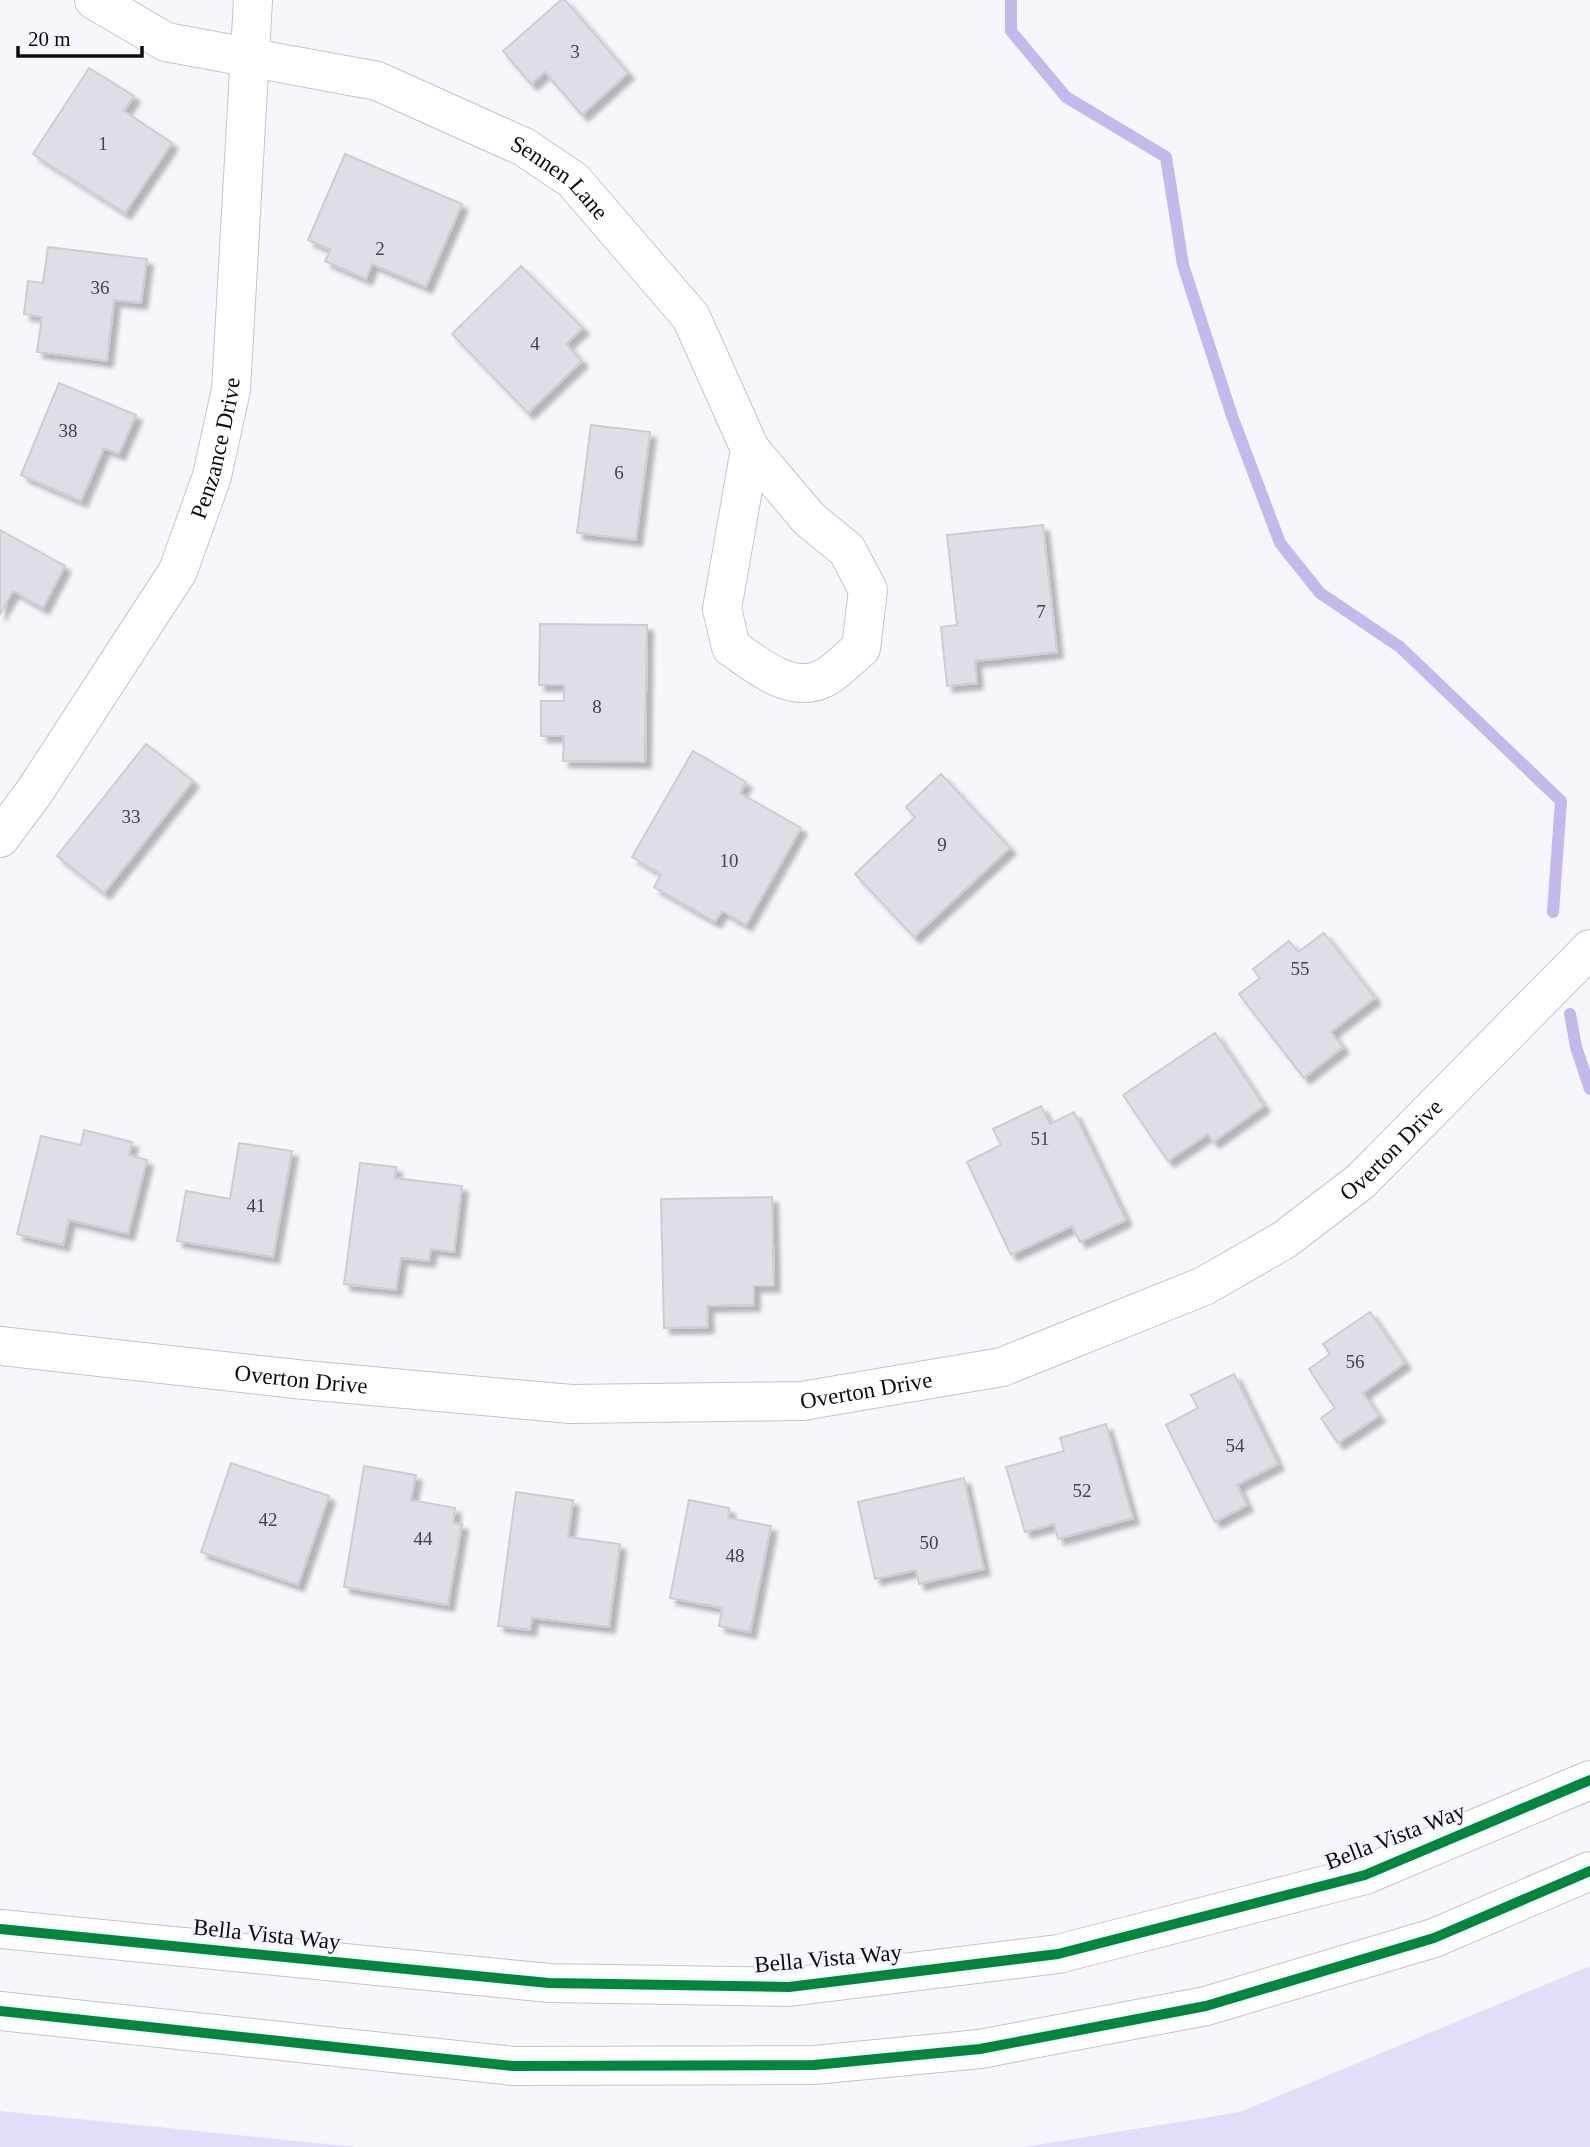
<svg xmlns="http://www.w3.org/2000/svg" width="1590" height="2147" font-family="Georgia,serif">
	<defs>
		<filter id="shadow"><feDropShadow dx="6" dy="6" stdDeviation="2" flood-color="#0004"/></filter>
	</defs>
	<rect width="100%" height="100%" fill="#f7f6fc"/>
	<path fill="#e3ddfa" d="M1590,1966V2147H1024L1240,2112Z
		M0,2111L356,2147H0Z"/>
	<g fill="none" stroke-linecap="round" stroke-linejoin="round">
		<path stroke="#c5b9eb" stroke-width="12" d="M1011,0V31L1066,97L1166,157L1183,265L1232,416L1280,543L1320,593L1400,647L1561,801L1553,912
			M1570,1014L1576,1047L1590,1089"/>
	</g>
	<path fill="#dfdde6" stroke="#cdccd3" stroke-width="2" filter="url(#shadow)" d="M561,0H565L628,73L582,115L545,72L531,84L503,51Z
		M89,68L134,96L124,111L172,143L125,213L33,154Z
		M345,154L462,204L426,287L372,264L366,279L325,261L331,250L308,240Z
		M48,247L147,259L141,303L114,300L107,361L37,352L42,317L24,314L28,281L43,283Z
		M521,266L583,328L566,344L582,361L528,413L452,334Z
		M59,383L136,415L119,454L104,448L81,501L21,475Z
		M591,425L650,432L636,540L577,533Z
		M1043,525L1057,652L975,661L977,683L947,686L941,627L957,625L947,535Z
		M0,530L65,566L43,608L13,591L0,614Z
		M540,624L647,625L645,762L563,761L564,736H541V701H564V685H539Z
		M146,744L193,781L104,893L57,856Z
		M693,751L746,782L740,793L801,828L746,925L722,911L715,922L654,887L661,874L632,857Z
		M941,774L1010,848L914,937L855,874L915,817L906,807Z
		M1324,933L1375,998L1331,1032L1343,1047L1304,1078L1239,994L1260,978L1253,969L1289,941L1298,952Z
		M1215,1033L1264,1106L1213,1142L1208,1134L1168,1161L1123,1095Z
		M1041,1106L1050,1124L1074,1112L1126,1220L1080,1242L1072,1226L1011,1255L967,1162L1001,1145L993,1129Z
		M84,1130L132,1142L129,1155L147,1160L128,1234L69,1220L63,1245L17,1234L41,1136L81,1145Z
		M239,1143L292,1151L273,1257L177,1241L186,1191L230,1199Z
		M360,1163L396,1167L395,1178L462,1186L454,1252L431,1249L429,1261L401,1258L396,1290L344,1284Z
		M772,1197L774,1286H754V1305L707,1306L708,1327L664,1328L661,1199Z
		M1370,1312L1405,1363L1363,1393L1379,1416L1338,1443L1321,1418L1335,1408L1309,1369L1330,1354L1323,1344Z
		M1234,1374L1278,1464L1237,1485L1247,1505L1215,1522L1166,1425L1198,1408L1191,1395Z
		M1106,1424L1133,1518L1058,1539L1054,1524L1025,1532L1006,1467L1064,1451L1060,1438Z
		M231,1463L329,1496L298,1585L201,1552Z
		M364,1466L416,1475L411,1500L455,1508L453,1523L462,1524L448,1605L344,1587Z
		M964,1478L984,1569L919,1584L916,1570L875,1579L858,1502Z
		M516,1492L573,1500L568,1537L620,1544L609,1627L532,1618L530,1630L498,1626Z
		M689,1500L729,1508L728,1518L771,1526L750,1632L719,1626L722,1608L670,1598Z"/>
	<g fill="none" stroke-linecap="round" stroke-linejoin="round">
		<g stroke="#c6c4cb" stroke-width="40">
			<g id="minor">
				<path id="s1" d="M94,0L166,42L377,81L524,147L573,180L691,317L750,449L722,609L731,647C756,664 789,694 822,679C834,674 850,657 861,648L868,590L847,550L809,519L750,449"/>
				<path id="s2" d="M0,838L35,791L178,571L212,476L231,390L253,0"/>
				<path id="s3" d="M0,1346L305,1380L571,1404L802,1401L1002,1367L1204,1286L1284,1240L1361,1181L1590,949"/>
			</g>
		</g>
		<g stroke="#c6c4cb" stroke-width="40">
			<path id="primary" d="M0,1929L549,1983L789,1987L1058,1954L1365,1875L1590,1780
				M0,2011L513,2066L814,2065L980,2049L1206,2006L1434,1938L1590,1871"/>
		</g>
		<use href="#minor" stroke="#fefeff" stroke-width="38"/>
		<use href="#primary" stroke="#fefeff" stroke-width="38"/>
		<g stroke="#f6f4fe" stroke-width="15">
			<path id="cycleway" d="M0,1929L549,1983L789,1987L1058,1954L1365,1875L1590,1780
				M0,2011L513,2066L814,2065L980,2049L1206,2006L1434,1938L1590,1871"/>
		</g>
		<use href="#cycleway" stroke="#00873e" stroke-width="10"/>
	</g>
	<g text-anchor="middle" stroke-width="6" stroke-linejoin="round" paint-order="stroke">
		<g font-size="19" fill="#44434a">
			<text x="575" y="58">3</text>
			<text x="103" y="150">1</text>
			<text x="380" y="255">2</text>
			<text x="100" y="294">36</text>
			<text x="535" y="350">4</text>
			<text x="68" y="437">38</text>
			<text x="619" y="479">6</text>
			<text x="1041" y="618">7</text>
			<text x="597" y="713">8</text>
			<text x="131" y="823">33</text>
			<text x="942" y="851">9</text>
			<text x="729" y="867">10</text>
			<text x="1300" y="975">55</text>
			<text x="1040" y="1145">51</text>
			<text x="256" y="1212">41</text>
			<text x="1355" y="1368">56</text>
			<text x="1235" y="1452">54</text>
			<text x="1082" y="1497">52</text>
			<text x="268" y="1526">42</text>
			<text x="423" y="1545">44</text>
			<text x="929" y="1549">50</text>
			<text x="735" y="1562">48</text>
		</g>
		<g font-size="23" fill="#0c0b12" stroke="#f6f4fe">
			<text dy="8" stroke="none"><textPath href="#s1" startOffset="506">Sennen Lane</textPath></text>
			<text dy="8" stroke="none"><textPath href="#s2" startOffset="450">Penzance Drive</textPath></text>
			<text dy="8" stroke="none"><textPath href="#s3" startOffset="1458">Overton Drive</textPath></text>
			<text dy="8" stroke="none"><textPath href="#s3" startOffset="303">Overton Drive</textPath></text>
			<text dy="8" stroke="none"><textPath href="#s3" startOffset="870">Overton Drive</textPath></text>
			<text transform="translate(1395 1836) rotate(-21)" y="8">Bella Vista Way</text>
			<text transform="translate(267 1934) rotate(6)" y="8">Bella Vista Way</text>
			<text transform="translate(828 1958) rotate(-5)" y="8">Bella Vista Way</text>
		</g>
	</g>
	<path d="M18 46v10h124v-10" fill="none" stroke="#0c0b12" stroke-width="3.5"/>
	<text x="28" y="46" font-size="21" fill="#0c0b12" stroke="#f6f4fe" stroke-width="5" paint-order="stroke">20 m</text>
</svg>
